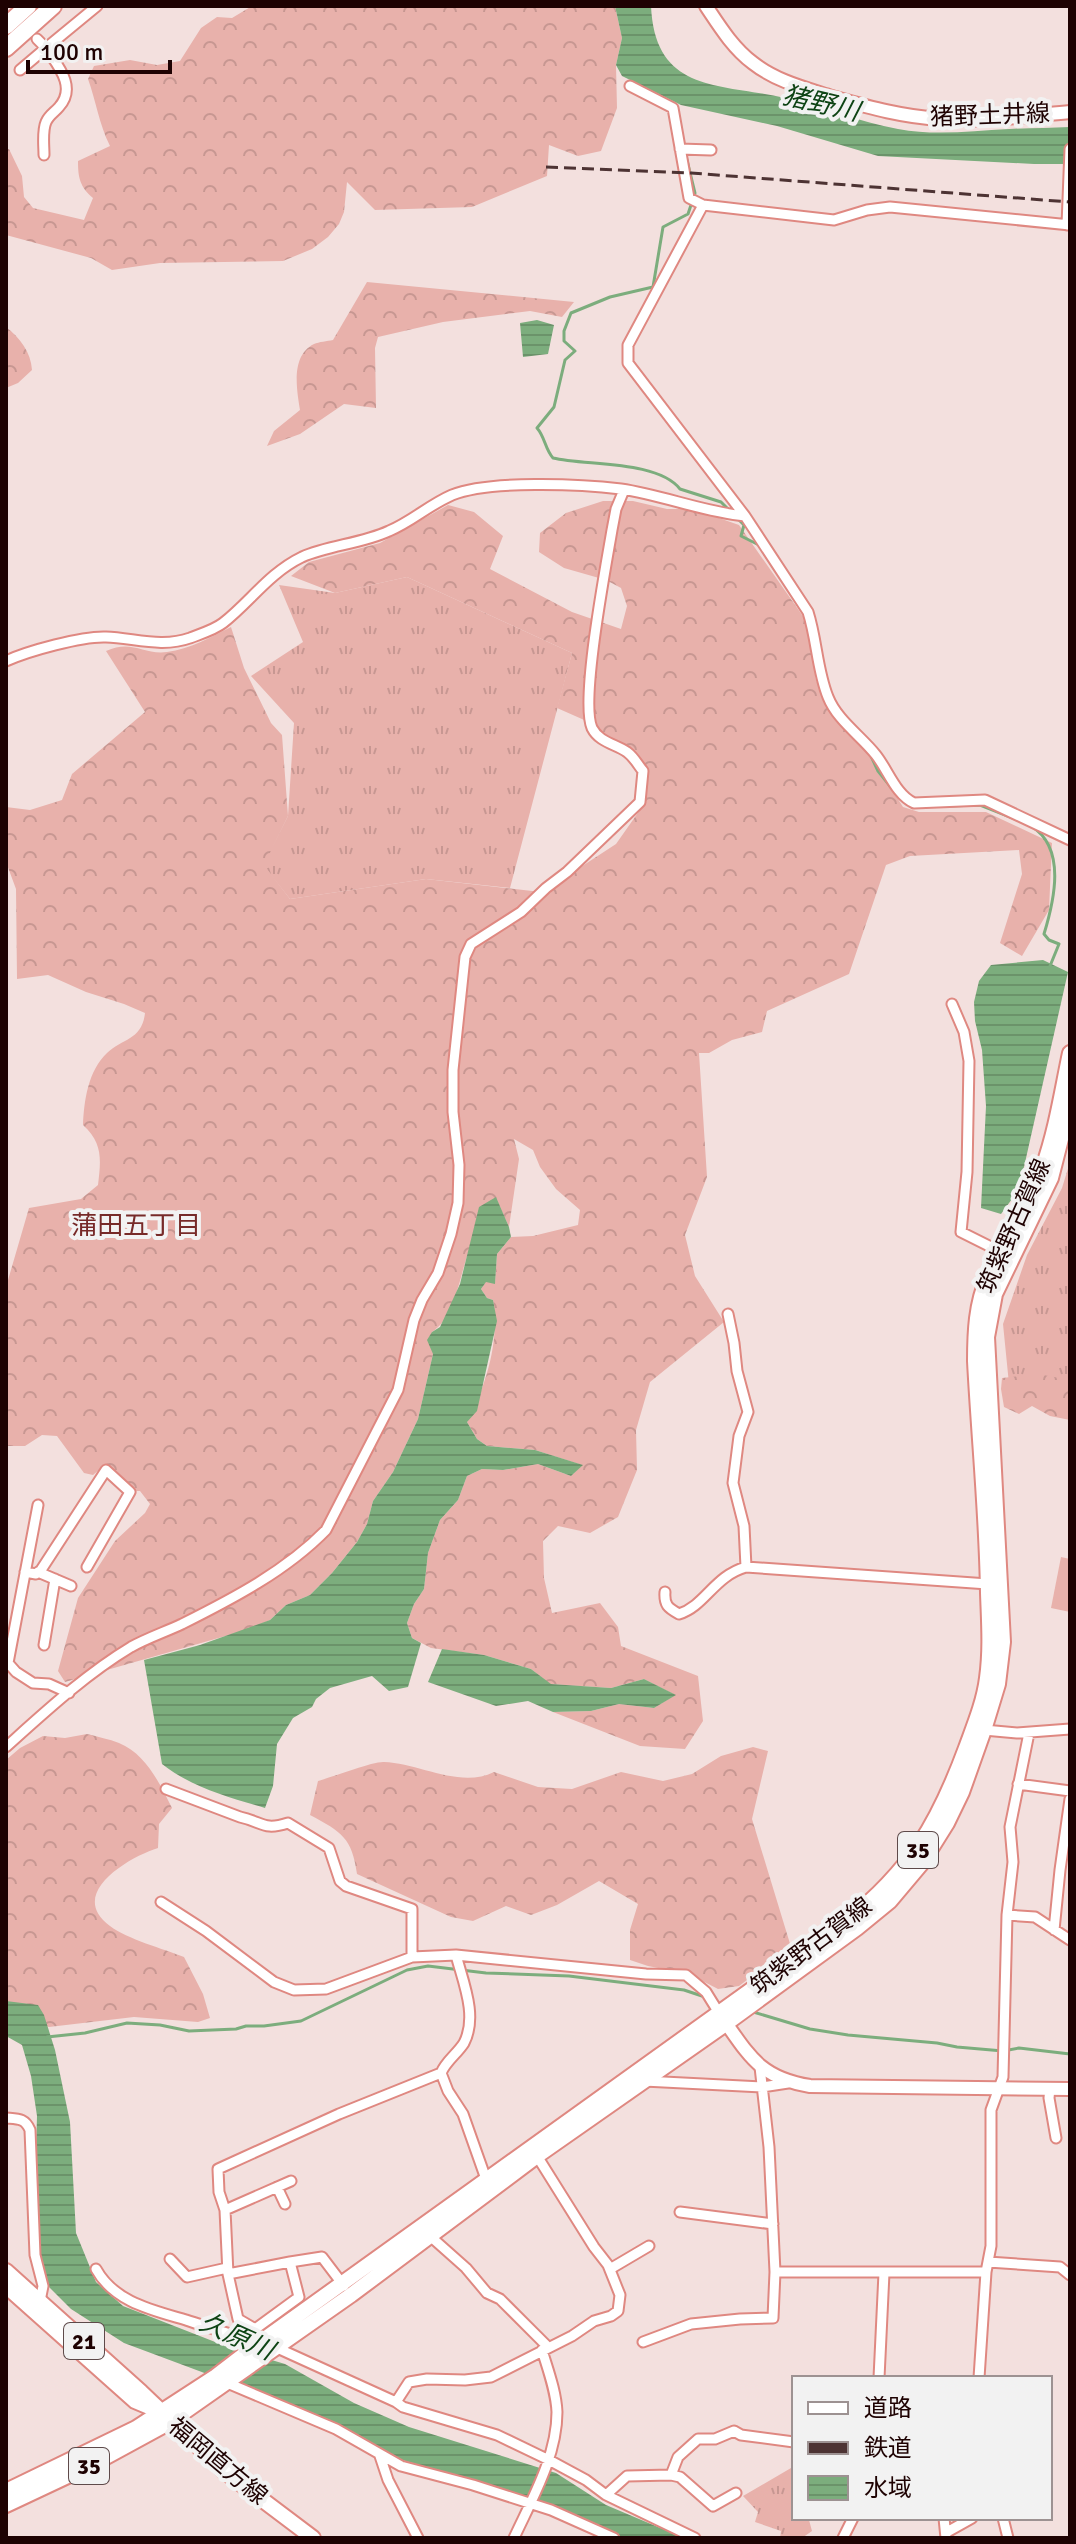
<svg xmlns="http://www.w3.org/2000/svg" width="1076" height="2544" font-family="Signika,'Noto Sans JP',sans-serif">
	<defs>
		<pattern id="grass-tufts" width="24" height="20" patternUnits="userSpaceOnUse" patternTransform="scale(2)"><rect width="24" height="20" fill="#e8b1ab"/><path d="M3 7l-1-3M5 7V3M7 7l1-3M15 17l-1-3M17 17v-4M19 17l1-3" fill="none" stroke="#c79792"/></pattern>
		<pattern id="forest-crowns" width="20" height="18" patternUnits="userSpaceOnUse" patternTransform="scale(2)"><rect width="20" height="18" fill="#e8b1ab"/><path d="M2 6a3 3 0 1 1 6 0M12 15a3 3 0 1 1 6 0" fill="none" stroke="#c79792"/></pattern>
		<pattern id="water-rules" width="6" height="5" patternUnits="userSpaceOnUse" patternTransform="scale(2)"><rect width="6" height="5" fill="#7cad7d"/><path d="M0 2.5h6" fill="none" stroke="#6b936a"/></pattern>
	</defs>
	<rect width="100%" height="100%" fill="#f3e0de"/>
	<path fill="url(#grass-tufts)" d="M407,577L572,653L510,888L426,879L290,899L263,865L288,816L294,723L251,676L303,642L279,585L335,593Z
		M1070,1162V1416L1009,1384L1003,1324L1027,1255L1062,1188Z
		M794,2457V2518H812L809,2520L812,2531L802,2538H780L781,2531L755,2522L758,2512L743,2496L791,2468Z"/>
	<path fill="url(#forest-crowns)" d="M252,6H615L622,38L616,65L617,108L601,151L578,156L549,145L547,176L472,207L375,210L347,182L344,212L339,224L328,237L312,249L283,261L160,263L112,270L91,258L6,235V149H9L22,176L24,197L33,208L84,220L93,198C80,187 78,178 78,161L110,146C99,124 96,101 88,79L94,66L130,60L157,65L180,61L201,28L217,17L232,18Z
		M367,282L574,302L562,317L530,311L443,322L378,337L375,348L376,408L344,404L300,434L267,446L274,431L300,410C297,390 290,356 314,344C319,342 327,341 333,340Z
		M6,327C20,338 31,352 32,370L18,383L6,388Z
		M603,501H633L667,509H693L739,525L807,622L816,680L830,710L873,760L903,807L919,812H986L1052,843L1049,910L1022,956L1000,943L1022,874L1019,850L910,856L886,865L849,974L767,1011L762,1032L732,1040L709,1053H699L707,1177L685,1235L695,1276L724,1322L650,1382L636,1430L637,1470L618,1517L590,1533L558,1526L543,1541L544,1578L552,1613L600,1603L618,1627L621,1646L698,1676L703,1721L685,1749L640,1746L553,1712L591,1711L619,1704L654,1708L675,1695L644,1679L611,1688L550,1684L531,1669L484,1655L431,1648L412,1638L407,1623L414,1604L424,1589L428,1553L440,1520L458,1500L467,1476L482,1469L503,1470L538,1464L571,1476L582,1465L535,1450L487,1446L477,1439L467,1422C486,1386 500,1341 493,1300L487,1298L481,1289L486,1281L495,1283L497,1254L511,1237L533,1236L578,1225L580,1210L556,1189L540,1167L533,1150L514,1139L519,1159L509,1227L496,1198C488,1214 478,1231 470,1248C460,1272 456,1317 432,1332L433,1354L418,1419L393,1472L373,1501L367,1524L357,1542L332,1573L310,1595L286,1605L270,1620L250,1629L65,1682L58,1671L78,1598L115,1541L145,1513L150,1504L140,1491H134L106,1464L93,1475L84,1473L57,1436L42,1435L25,1446H6V1287L29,1208L81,1199L98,1185C101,1160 103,1143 83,1125C84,1101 88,1071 107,1053C123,1038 142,1040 145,1013L124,1004L86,992L48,975L17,979L16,889L6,862V807L30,810L62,800L72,774L145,712L106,651C132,639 143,655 167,652C190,649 211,637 231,627L244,668L271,723L282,735L288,816L264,865L290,899L426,879L550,893L570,874L616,844L642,807L647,782L643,771L591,723L557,708L572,653L407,577L335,593L291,576L309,562L380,543L448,505L474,512L503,536L490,569L572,612L621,629L627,606L621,588L606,580L564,568L539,552L540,533L566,513Z
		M1038,1374L1070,1380V1420L1050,1416L1032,1406L1019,1414L1004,1407L1001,1389L1002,1378Z
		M87,1734C98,1737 109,1739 119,1743C146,1754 160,1784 172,1808L159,1824L158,1848C129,1857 66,1894 110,1926C127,1939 164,1949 184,1957L203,1994L210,2018L198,2022L134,2017L49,2027L32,2022L6,2004V1760L20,1748L43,1736L65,1738Z
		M753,1747L768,1751L752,1819L791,1947L739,1986L718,1989L689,1974L648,1966L630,1960V1930L638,1904L599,1881L557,1905L531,1915L506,1906L473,1921L451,1917L357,1874C352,1838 342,1832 310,1815L318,1781C332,1777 374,1761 384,1762C419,1763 460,1789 494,1772L538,1787L572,1789L621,1772L663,1781L692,1774L721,1756Z"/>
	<path fill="#e8b1ab" d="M1061,1557L1070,1559V1612L1051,1608Z"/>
	<path fill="url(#water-rules)" d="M615,6H651C655,94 721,83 785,98C823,107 860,122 898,129C935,136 971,131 1009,129C1029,128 1050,128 1070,127V164H1034L878,156L777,126L681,105L622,76L616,65L622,38Z
		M537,320L554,325L548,354L523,357L520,323Z
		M1043,960L1068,972L1024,1167L1012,1199L1001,1214L981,1208L986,1106L982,1050L975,1021L974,1002L979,981L991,965Z
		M496,1197L509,1227L511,1237L497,1254L495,1284L486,1282L481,1289L487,1298L493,1300L497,1321L477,1411L467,1422L477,1439L487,1446L535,1450L583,1465L571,1476L538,1464L503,1470L482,1469L467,1476L458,1500L440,1520L428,1553L424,1589L414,1604L407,1623L412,1638L421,1643L408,1687L389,1691L372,1676L330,1688L316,1699L312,1707L293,1718L277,1744L273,1786L265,1808C228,1797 193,1788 162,1764L144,1660L200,1645L270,1620L286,1605L310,1595L332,1573L357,1542L367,1524L373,1501L393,1472L418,1419L433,1354L427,1340L432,1332L440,1327L460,1284L479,1207Z
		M442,1649L484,1655L531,1669L551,1684L611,1688L644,1679L676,1695L654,1708L619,1704L591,1711L553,1712L528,1701L496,1706L428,1682Z
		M6,2001L38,2005L44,2015L55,2050L70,2122L76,2233L96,2282L123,2306L228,2347L285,2364L354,2403L409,2427L556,2473L606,2505L684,2538H622L486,2484L395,2458L330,2420L124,2343L71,2309L49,2287L41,2262L36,2152L37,2116L31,2076L22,2045L6,2036Z"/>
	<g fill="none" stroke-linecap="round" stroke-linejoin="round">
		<path stroke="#7cad7d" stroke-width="3" d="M686,156L695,193L688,214L663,227L653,287L610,297L571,313L564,331V341L575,351L565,360L554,407L537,428C545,437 545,449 553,458C586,466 657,460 680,489L721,502L731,512
			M736,517L744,525L741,536L759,545L775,570
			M870,754L878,771L894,791
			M915,807L980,805L1020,821
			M1031,826C1067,848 1054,901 1044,934L1049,940L1059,944L1050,966
			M750,2011L810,2029L848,2035L937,2043L957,2047L1003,2051L1019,2048L1070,2054
			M47,2037L85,2033L127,2023L160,2025L189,2031L236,2029L246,2026H264L301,2021L407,1970L428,1966L486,1973L569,1976L684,1990L705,1997"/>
		<g stroke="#df8881" stroke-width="13">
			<path id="street" d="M37,39L46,48L97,6
				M20,70L46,48C58,66 77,87 59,107C55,112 49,115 46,122C42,131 44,145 44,155
				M630,86L673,108L689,198L703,205L834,220L867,210L890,207L1070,225
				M680,149L711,150
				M703,205L628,345V363L745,516L808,612C817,640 817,670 828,697C837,720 861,736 876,755C888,770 896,795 914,803L985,800L1070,840
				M1067,225L1070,149
				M6,661C28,651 82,636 106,637C134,638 162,648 190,638C200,634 214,630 223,623C250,602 269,573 302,557C329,545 361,544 389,531C411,522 429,505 452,495C489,480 580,484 621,489C663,495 703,512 745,516
				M952,1004L964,1032L969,1061L967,1172L961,1232L1001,1252
				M728,1314L734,1343L737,1371L748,1412L739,1436L733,1483L744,1526L746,1567
				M38,1505L8,1663L16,1672L33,1683L49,1684L69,1693
				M25,1572L36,1574L41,1570L106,1470L130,1492L87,1567
				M38,1572L71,1586
				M665,1592C664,1605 668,1608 679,1614C705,1606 714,1576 746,1567L988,1584
				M44,1645L55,1579
				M984,1730L1017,1733L1070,1729
				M6,1747C45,1712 86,1674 131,1647C147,1638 165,1632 182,1624C232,1599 286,1571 326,1530L398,1390L414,1320L422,1300L438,1273L451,1234L458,1203L459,1165L453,1112V1070L465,957L471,944L521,912L546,888L567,872L640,802L643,771C638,765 634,757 627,752C615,744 599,742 592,728C580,701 606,566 612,530L616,509L624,490
				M1018,1784L1070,1791
				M166,1789L240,1817C263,1822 263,1831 288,1823L329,1848L340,1881L346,1886L412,1909V1957
				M161,1902L206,1931L274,1982L294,1990L326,1989L412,1957L456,1955L646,1974L686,1975L706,1992L719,2013
				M1007,1915L1035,1917L1070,1940
				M1054,1930L1060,1870L1070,1799
				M441,2073L448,2091L463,2114L486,2179
				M644,2081L762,2087L788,2083
				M1050,2088L1049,2098L1056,2138
				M6,2118C18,2119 25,2118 30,2130L35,2255L43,2286L40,2301
				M277,2187L285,2204
				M225,2210L291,2181
				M680,2212L773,2224
				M430,2236L466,2268L487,2293L500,2299L548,2347
				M170,2259L187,2277L227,2268
				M988,2262L1060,2267L1070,2275
				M96,2269C114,2302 152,2310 186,2320C210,2328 234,2335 259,2343
				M610,2269L649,2246
				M775,2272H986
				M228,2274L290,2262
				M344,2286L322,2257L290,2262L299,2297L255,2329L238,2319L228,2274L225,2210L219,2192L218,2169L339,2114L441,2073C446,2061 457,2054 464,2043C478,2016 463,1982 456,1955
				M643,2342L691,2324L740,2319L773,2318L775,2272L769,2147L760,2067
				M275,2347L396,2402L403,2407L497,2435L549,2460L586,2480L606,2495L695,2538
				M879,2378L884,2273
				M979,2378L986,2272L991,2246V2110L1003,2077L1007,1915L1013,1862L1010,1827L1029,1733
				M225,2382L336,2429L401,2466L473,2485L551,2510L614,2538
				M396,2402L409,2382L427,2379L465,2380L491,2377L572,2336L594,2321L611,2316L618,2311L620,2295L608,2265L594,2247L537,2156
				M380,2456L388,2480L418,2538
				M671,2475L680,2477L713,2506L736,2493
				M606,2495L627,2476L671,2475L678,2457L698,2439H715L734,2431L741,2435L794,2442
				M944,2518L946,2538
				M1003,2518L1008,2538
				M947,2532L972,2518
				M514,2538C532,2499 557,2456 557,2412C556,2391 548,2370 542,2350
				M843,2538L853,2518"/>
		</g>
		<g stroke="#df8881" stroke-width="16">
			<path id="secondary" d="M706,6C720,27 733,48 753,63C776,81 804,88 832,97C868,107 903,117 941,119C984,122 1027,116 1070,112
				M721,2016C749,2055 759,2078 810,2086L1070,2089"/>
		</g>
		<g stroke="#df8881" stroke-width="18">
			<path id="primary" d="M6,2271L141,2392L224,2471L313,2538
				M6,2286L135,2401L154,2409
				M6,2491L136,2428L216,2376L259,2343L847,1921C910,1871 938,1824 966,1748C974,1726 984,1702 987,1678C991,1650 989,1622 988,1593C987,1516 979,1438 975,1361C975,1332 976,1304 988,1277C1004,1239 1029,1206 1043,1167C1056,1131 1062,1091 1070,1053
				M6,2505L91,2465L170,2422L351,2295L537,2156L727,2023L857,1928L890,1901L922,1863L947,1823L962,1792L984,1730L998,1684L1003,1642L987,1337L995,1294L1051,1178L1070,1104"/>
		</g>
		<g stroke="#df8881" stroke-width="20">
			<path id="highway" d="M6,26L28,6
				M6,48L53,6"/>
		</g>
		<use href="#street" stroke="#fff" stroke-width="9"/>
		<use href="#secondary" stroke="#fff" stroke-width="12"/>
		<use href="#primary" stroke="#fff" stroke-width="14"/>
		<use href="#highway" stroke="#fff" stroke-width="16"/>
		<path stroke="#4d3333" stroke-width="3" stroke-dasharray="12 6" stroke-linecap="butt" d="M546,167L691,173L1070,202"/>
	</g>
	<g text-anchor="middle" stroke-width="8" stroke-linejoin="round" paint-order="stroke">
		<g fill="#f2f2f2" stroke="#5e4a4a" stroke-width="2">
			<rect x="898" y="1832" width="40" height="36" rx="6"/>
			<rect x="64" y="2323" width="40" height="36" rx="6"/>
			<rect x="69" y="2448" width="40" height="36" rx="6"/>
		</g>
		<g font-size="22" font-weight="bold" fill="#1e0202">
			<text x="918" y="1858">35</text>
			<text x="84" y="2349">21</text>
			<text x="89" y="2474">35</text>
		</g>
		<g font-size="24" fill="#1e0202" stroke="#f2f2f2">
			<text transform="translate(990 115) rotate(-2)" y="8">猪野土井線</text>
			<text transform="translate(1014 1226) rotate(-66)" y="8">筑紫野古賀線</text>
			<text transform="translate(811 1946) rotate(-37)" y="8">筑紫野古賀線</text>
			<text transform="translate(218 2461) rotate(40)" y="8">福岡直方線</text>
		</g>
		<g font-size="26" font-style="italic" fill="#0e4415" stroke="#f2f2f2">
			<text transform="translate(821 103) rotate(13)" y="9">猪野川</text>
			<text transform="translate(237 2336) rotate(24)" y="9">久原川</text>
		</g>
		<g font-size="26" fill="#772a28" stroke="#f2f2f2">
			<text x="136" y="1234">蒲田五丁目</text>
		</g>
	</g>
	<rect width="1076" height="2544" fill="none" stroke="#1e0202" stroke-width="16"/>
	<rect x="792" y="2376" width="260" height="144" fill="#f2f2f2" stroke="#9d9292" stroke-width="2"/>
	<rect x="808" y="2402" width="40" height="12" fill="#ffffff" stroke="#9d9292" stroke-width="2"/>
	<text x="864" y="2416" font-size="24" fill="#1e0202">道路</text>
	<rect x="808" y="2442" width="40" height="12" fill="#4d3333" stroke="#9d9292" stroke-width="2"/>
	<text x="864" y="2456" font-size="24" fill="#1e0202">鉄道</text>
	<rect x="808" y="2476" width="40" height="24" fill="url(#water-rules)" stroke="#9d9292" stroke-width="2"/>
	<text x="864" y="2496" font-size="24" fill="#1e0202">水域</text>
	<path d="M28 60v12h142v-12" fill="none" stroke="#1e0202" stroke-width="4"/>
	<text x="40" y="60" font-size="24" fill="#1e0202" stroke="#f2f2f2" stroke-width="6" paint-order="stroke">100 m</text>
</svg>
